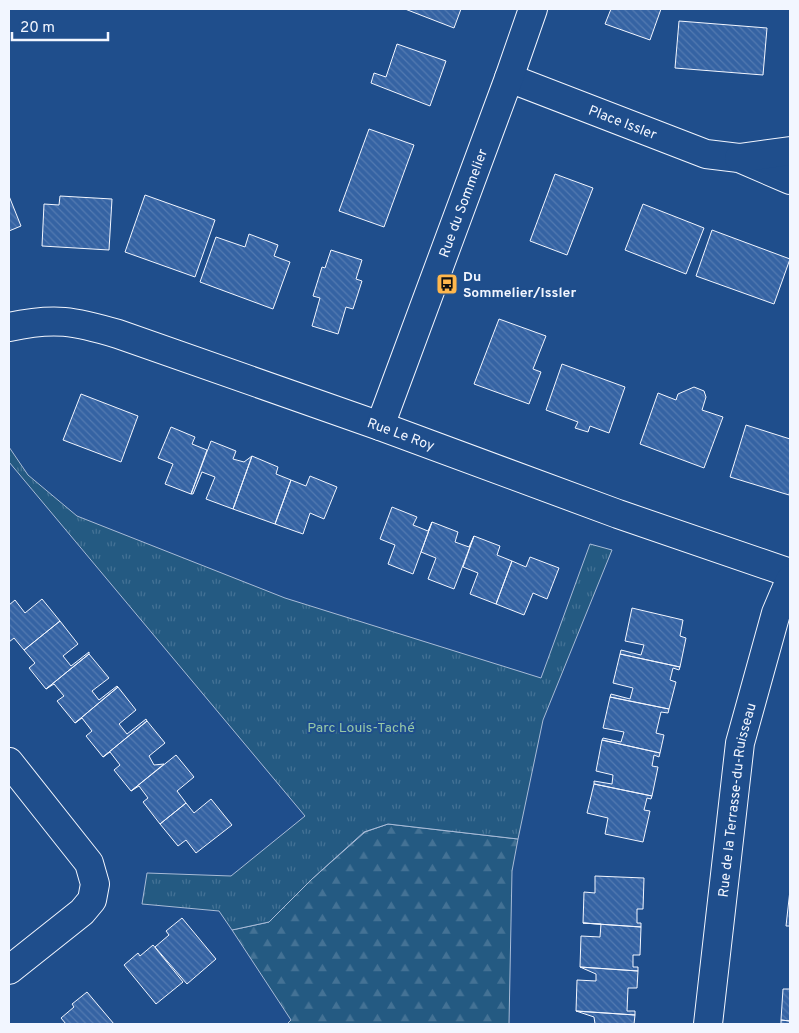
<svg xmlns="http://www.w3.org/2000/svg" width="799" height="1033" font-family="Overpass,sans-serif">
	<defs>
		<pattern id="forest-firs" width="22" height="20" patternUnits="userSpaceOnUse" patternTransform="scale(1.25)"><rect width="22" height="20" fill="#245a82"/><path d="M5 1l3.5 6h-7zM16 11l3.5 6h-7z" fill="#447295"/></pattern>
		<pattern id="park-tufts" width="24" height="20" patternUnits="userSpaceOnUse" patternTransform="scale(1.25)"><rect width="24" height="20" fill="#245a82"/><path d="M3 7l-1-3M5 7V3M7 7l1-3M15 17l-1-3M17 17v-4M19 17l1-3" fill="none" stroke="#447295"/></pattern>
		<pattern id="building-back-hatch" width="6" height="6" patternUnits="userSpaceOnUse" patternTransform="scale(1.25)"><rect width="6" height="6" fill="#3563a3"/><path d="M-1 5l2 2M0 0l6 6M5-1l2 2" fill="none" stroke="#537ab1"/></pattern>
	</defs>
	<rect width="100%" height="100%" fill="#1f4e8c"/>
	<path fill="url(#forest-firs)" stroke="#a8bbd7" d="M388,824L518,839L512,871L509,1024H287L291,1020L232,930L269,922L312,879L365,832Z"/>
	<path fill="url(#park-tufts)" stroke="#a8bbd7" d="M9,447L28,475L77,516L285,598L541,678L590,544L612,550L543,720L518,839L388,824L364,832L312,879L269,922L232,930L219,911L142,904L147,873L231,876L305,816L9,462Z"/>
	<path fill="url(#building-back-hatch)" stroke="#f2f6ff" d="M405,9H461L454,28Z
		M611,9H661L650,40L605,24Z
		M679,21L767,28L763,75L675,68Z
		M397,44L446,61L430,106L371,83L374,73L386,77Z
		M369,129L414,145L384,227L339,211Z
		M555,174L593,188L567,255L530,241Z
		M145,195L215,220L195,277L125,252Z
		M9,196L21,226L9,231Z
		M60,196L112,199L109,250L42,246L44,204L59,205Z
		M643,204L704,228L686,274L625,250Z
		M712,230L790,259L774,304L696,276Z
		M249,234L278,245L274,256L290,262L273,309L200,282L216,237L245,247Z
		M331,250L362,260L356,279L362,281L353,309L346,307L338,334L312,326L320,298L313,296L322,267L325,268Z
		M499,319L546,336L533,369L541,372L529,404L474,384Z
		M562,364L625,387L609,433L590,426L588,432L575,428L578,422L546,410Z
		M694,387L704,391L706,397L702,410L723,417L704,468L640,444L658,393L676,400L678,394Z
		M81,394L138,416L121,462L63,440Z
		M746,425L790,439V489L789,495L730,477Z
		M171,427L195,437L192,444L207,450L191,494L165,484L173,464L158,458Z
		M211,441L236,451L233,459L244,462L252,456L233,509L206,499L215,477L202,472L193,494H191Z
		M252,456L278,467L276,474L291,480L275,524L233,509Z
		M310,476L337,487L324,519L310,513L303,534L275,524L291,480L306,486Z
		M392,507L417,517L413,525L428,531L432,522L413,574L388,564L395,545L380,539Z
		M432,522L458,532L455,542L469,547L474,536L454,589L428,579L436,558L421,552Z
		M474,536L500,546L497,555L512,561L496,604L470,594L478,573L463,567Z
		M530,557L559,568L547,599L533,593L524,615L496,604L512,561L526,567Z
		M42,599L60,621L24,650L14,638L9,642V605L15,600L25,613Z
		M632,608L683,620L680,636L686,638L680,667L620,654L621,650L641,655L644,645L625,641Z
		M60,621L78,644L63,656L71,666L89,652V654L46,689L29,668L35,663L24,650Z
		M89,654L109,678L92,691L99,700L117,686L118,687L75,723L57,701L64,696L54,684L46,689Z
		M620,654L680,667L679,670L673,668L670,680L676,682L669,709L610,697L611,694L630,699L633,688L613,683Z
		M118,687L136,710L119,724L127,734L146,719L147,721L103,757L86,736L92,731L82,718L75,723Z
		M610,697L669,709L668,713L661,712L656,733L664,735L660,753L602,740L603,738L621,742L624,732L603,728Z
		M147,721L165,743L149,756L154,765L164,764L131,791L114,770L120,765L110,752L103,757Z
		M602,740L660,753L659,757L654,755L652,766L658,767L652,796L594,784V781L612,784L613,775L596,771Z
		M176,755L194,777L177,791L186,803L160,824L143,802L148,798L139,786L131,791Z
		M594,784L652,796L651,799L647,798L644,810L650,811L643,842L605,834L608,818L587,813Z
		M211,799L232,825L196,853L186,840L178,846L160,824L186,803L194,813Z
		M595,876L644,878L643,909H637V923H641V927L583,923L584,892L595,893Z
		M790,890V926H786Z
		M182,918L216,959L187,984L155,947L169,935L166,931Z
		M583,923L641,927L640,955H633V967H638V971L580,967L581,936L600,937L601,924Z
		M153,945L183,982L156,1004L124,965L138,953L140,956Z
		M580,967L638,971L637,988H628L627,1011H635V1015L576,1011L577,980L596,981V974Z
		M783,989H790V1021L781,1020Z
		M87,992L114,1024H66L61,1018L74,1007L72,1004Z
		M576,1011L635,1015L634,1024H595L594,1017Z
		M781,1020L790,1021V1024H781Z"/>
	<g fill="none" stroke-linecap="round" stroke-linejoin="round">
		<g stroke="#f2f6ff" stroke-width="30">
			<g id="minor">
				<path id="s1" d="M509,78L706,154L739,158L790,180"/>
				<path d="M739,158L790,151"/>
				<path id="s2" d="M9,327C55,317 74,321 118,334L380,426L618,514L790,573"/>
				<path id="s3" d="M380,426L509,78L533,9"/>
				<path d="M9,762L89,863L95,884L92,900L82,912L9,970"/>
				<path id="s4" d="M708,1024L740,743L776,613L790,580"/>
			</g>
		</g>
		<use href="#minor" stroke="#1f4e8c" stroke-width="28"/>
	</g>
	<defs>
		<g id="bus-square" transform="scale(1.125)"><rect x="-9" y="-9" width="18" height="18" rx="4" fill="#ffb74d" stroke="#1f4e8c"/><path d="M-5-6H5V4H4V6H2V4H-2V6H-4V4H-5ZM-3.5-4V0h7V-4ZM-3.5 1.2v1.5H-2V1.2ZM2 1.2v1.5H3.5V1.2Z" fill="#111"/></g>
	</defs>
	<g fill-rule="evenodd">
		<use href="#bus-square" x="447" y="284"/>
	</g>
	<g text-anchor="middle" stroke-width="4" stroke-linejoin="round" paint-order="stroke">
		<g font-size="14" fill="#f2f6ff" stroke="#1f4e8c">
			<text dy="5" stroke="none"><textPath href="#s1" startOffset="122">Place Issler</textPath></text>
			<text dy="5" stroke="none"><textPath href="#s3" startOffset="238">Rue du Sommelier</textPath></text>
			<text dy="5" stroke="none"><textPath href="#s2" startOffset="411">Rue Le Roy</textPath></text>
			<text dy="5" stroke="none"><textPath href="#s4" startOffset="226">Rue de la Terrasse-du-Ruisseau</textPath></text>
		</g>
		<g font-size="14" font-weight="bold" fill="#f2f6ff" stroke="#1f4e8c" text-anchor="start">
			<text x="463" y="281">Du<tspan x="463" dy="16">Sommelier/Issler</tspan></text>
		</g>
		<g font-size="14" fill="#97c8a6" stroke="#1f4e8c">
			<text x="361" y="732">Parc Louis-Taché</text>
		</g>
	</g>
	<rect width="799" height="1033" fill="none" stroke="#f2f6ff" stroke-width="20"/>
	<path d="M12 32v8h96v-8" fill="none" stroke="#f2f6ff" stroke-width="2.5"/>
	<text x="20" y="32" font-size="15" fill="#f2f6ff" stroke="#1f4e8c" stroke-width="4" paint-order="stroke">20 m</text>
</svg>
